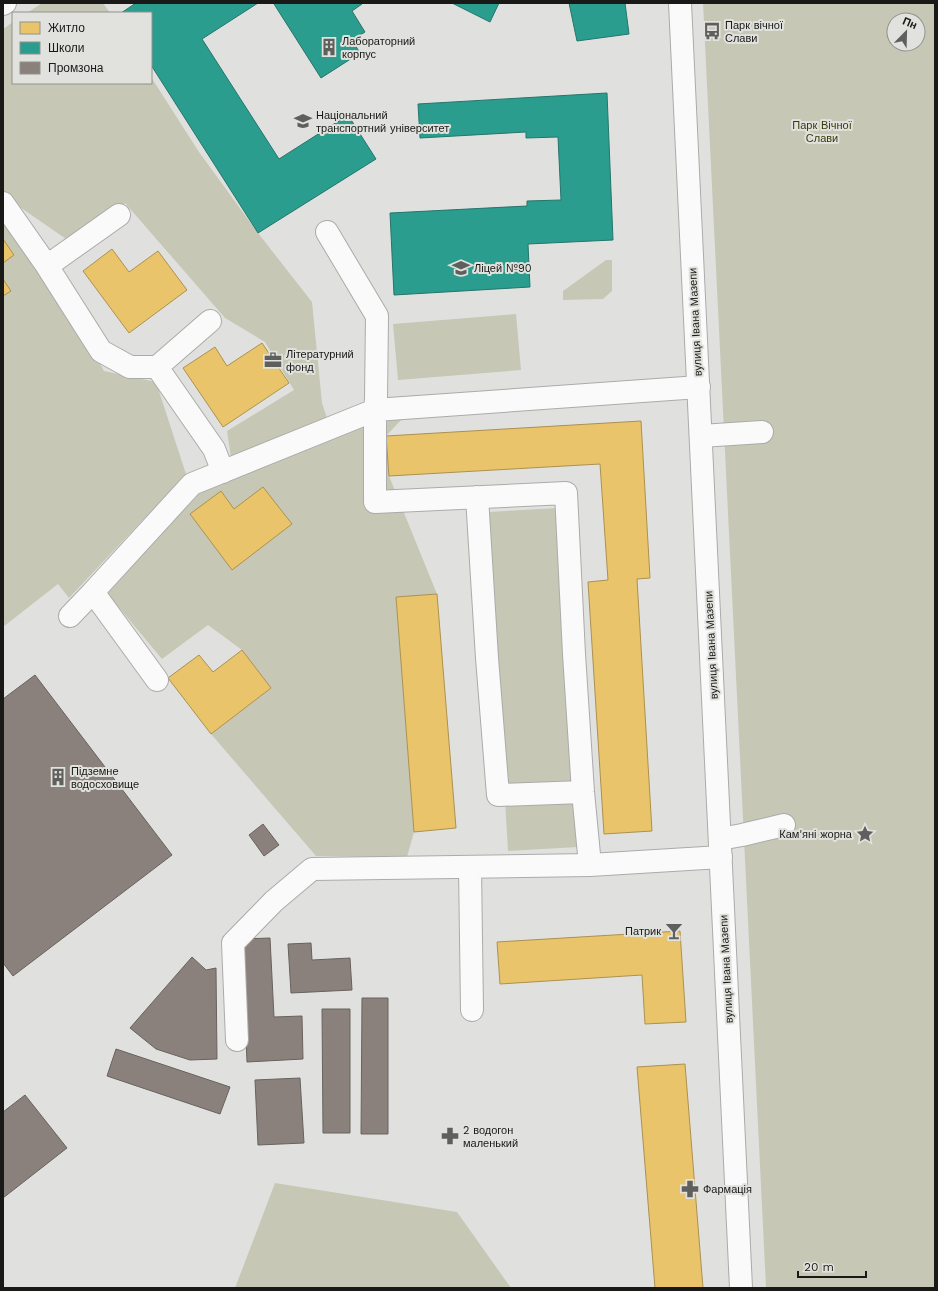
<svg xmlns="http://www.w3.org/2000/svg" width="938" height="1291" font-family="'Work Sans',sans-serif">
	<rect width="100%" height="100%" fill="#e0e1de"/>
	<path fill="#c6c8b5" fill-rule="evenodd" d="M42,3H103L110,13H27Z
		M703,3H935V1288H766ZM894,20H918V44H894Z
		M13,22V83H151V77L199,152L258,233L312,302L322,403L327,418L231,457L227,431L294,390L265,342L225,318L125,203L69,241L14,203L104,371L156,382L186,474L69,598L58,584L3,627V29Z
		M606,260H612V291L603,299L563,300V291Z
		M516,314L521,370L398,380L393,324Z
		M402,419L386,436L389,476L437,594L396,597L414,832L407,857L316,856L211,734L271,688L242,650L208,625L162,659L106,592L201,492L363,425Z
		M558,508L578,847L508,851L488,512Z
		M275,1183L457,1212L511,1288H235Z"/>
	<path fill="#e9c46a" stroke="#ab9151" d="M3,239L14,255L3,263Z
		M112,249L129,272L158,251L187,290L129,333L83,271Z
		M3,279L11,291L3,296Z
		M262,343L289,383L223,427L183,368L215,347L227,366Z
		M641,421L650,578L637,579L652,831L604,834L588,582L608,580L600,464L389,476L386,436Z
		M263,487L292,524L232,570L190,514L221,491L234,509Z
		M437,594L456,828L414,832L396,597Z
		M242,650L271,688L211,734L168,678L199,655L213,672Z
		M680,931L686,1022L645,1024L642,975L500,984L497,942Z
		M685,1064L703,1288H655L637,1067Z"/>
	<path fill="#2a9d8f" stroke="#25756b" d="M136,3H258L202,39L279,159L348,115L376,159L258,233L151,65V13H121Z
		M276,3H361L362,4L352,11L365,32L352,40L360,53L321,78L274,4Z
		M452,3H499L490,22Z
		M569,3H625L629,34L577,41Z
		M607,93L613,240L528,244L530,287L394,295L390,213L527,206V201L561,200L558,137L526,138V132L420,138L418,104Z"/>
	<path fill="#8a817c" stroke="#68625e" d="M35,675L172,855L13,976L3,963V699Z
		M263,824L279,845L264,856L249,835Z
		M270,938L274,1017L302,1016L303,1059L247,1062L242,939Z
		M311,943L312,960L350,958L352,990L291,993L288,944Z
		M192,957L206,970L216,968L217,1059L190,1060L156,1049L130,1028Z
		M362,998H388V1134H361Z
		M322,1009H350V1133H323Z
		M116,1049L230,1087L220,1114L107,1076Z
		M300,1078L304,1143L258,1145L255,1080Z
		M25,1095L67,1148L3,1198V1112Z"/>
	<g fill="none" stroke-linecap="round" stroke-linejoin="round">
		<g stroke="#ababa9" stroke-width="24">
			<path id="minor" d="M3,203L47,266L101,351L130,367H157L214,449L223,472
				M327,232L377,316L376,399L375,410V502L566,493L574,654L583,792L590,865
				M47,266L119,215
				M157,367L210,321
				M701,436L762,432
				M477,497L487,658L498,795L583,792
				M70,616L93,592
				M157,680L93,592L192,484L375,410L699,387
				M720,839L742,835L784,825
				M470,867L472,1010
				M237,1040L233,943L274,901L312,869L590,865L721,857"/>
		</g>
		<g stroke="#ababa9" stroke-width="24">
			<path id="major" d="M680,3L741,1288
				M3,4L5,3"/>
		</g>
		<use href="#minor" stroke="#fafafa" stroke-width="22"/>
		<use href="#major" stroke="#fafafa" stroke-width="22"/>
	</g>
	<defs>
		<g id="bus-bare" transform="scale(1.38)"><path d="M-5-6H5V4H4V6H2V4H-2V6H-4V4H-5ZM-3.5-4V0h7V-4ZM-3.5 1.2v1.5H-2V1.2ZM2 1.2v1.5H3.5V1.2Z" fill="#5f5f5d" stroke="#e1e2dd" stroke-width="2.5" paint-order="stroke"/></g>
		<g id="building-bare" transform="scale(1.38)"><path d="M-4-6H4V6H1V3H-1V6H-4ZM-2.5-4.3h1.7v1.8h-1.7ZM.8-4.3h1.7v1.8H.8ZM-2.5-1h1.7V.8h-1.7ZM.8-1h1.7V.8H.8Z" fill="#5f5f5d" stroke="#e1e2dd" stroke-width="2.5" paint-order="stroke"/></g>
		<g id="university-bare" transform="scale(1.38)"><path d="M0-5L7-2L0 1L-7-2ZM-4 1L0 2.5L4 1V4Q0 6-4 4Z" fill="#5f5f5d" stroke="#e1e2dd" stroke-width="2.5" paint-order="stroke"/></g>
		<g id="school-bare" transform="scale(1.38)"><path d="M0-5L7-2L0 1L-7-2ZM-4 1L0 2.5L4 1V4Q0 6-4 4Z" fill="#5f5f5d" stroke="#e1e2dd" stroke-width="2.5" paint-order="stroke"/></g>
		<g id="office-bare" transform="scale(1.38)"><path d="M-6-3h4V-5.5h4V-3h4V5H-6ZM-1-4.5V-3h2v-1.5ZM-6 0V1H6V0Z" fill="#5f5f5d" stroke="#e1e2dd" stroke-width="2.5" paint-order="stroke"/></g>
		<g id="sight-bare" transform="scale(1.38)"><path d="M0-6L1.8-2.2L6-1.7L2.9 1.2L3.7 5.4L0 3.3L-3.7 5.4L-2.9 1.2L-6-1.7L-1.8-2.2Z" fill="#5f5f5d" stroke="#e1e2dd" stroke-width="2.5" paint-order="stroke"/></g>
		<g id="bar-bare" transform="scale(1.38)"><path d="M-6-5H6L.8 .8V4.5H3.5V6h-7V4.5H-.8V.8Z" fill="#5f5f5d" stroke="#e1e2dd" stroke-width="2.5" paint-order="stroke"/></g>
		<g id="pharmacy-bare" transform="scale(1.38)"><path d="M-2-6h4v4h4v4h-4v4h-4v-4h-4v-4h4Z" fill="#5f5f5d" stroke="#e1e2dd" stroke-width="2.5" paint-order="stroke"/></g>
	</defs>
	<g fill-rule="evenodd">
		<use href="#bus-bare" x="712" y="31"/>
		<use href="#building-bare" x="329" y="47"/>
		<use href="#university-bare" x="303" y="121"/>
		<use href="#school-bare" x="461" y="268"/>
		<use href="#office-bare" x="273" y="360"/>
		<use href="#building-bare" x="58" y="777"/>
		<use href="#sight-bare" x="865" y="834"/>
		<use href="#bar-bare" x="674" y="931"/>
		<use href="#pharmacy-bare" x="450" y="1136"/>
		<use href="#pharmacy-bare" x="690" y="1189"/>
	</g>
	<g text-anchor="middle" stroke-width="4" stroke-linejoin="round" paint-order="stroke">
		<g font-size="11" fill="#191918" stroke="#e1e2dd" text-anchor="start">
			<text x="725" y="29">Парк вічної<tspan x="725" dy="13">Слави</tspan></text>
			<text x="342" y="45">Лабораторний<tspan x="342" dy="13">корпус</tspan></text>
			<text x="316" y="119">Національний<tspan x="316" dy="13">транспортний університет</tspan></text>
			<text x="474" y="272">Ліцей №90</text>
			<text x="286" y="358">Літературний<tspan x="286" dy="13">фонд</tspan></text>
			<text x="71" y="775">Підземне<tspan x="71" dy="13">водосховище</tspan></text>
			<text x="852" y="838" text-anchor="end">Кам'яні жорна</text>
			<text x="661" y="935" text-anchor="end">Патрик</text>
			<text x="463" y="1134">2 водогон<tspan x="463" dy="13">маленький</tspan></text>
			<text x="703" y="1193">Фармація</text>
		</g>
		<g font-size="11" fill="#383907" stroke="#e1e2dd">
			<text x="822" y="129">Парк Вічної<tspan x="822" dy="13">Слави</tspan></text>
		</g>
		<g font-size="11" fill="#191918" stroke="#e1e2dd">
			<text transform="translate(695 322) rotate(-93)" y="4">вулиця Івана Мазепи</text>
			<text transform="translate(711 645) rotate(-93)" y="4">вулиця Івана Мазепи</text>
			<text transform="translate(726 969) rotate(-93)" y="4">вулиця Івана Мазепи</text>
		</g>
	</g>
	<rect width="938" height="1291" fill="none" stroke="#191918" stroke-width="8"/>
	<rect x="12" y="12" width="140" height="72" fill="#e1e2dd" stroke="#91928e"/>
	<rect x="20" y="22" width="20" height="12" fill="#e9c46a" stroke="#91928e"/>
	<text x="48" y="32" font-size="12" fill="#191918">Житло</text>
	<rect x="20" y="42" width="20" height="12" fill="#2a9d8f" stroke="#91928e"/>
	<text x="48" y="52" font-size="12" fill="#191918">Школи</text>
	<rect x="20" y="62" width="20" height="12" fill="#8a817c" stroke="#91928e"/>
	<text x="48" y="72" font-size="12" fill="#191918">Промзона</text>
	<g transform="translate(906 32) rotate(23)"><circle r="19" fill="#e1e2dd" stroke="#91928e"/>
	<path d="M0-3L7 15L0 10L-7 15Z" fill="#5f5f5d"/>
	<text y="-6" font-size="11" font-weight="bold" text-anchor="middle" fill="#191918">Пн</text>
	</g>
	<path d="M798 1271v6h68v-6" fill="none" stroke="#191918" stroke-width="2"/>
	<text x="804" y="1271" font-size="12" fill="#191918" stroke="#e1e2dd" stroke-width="3" paint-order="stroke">20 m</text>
</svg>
